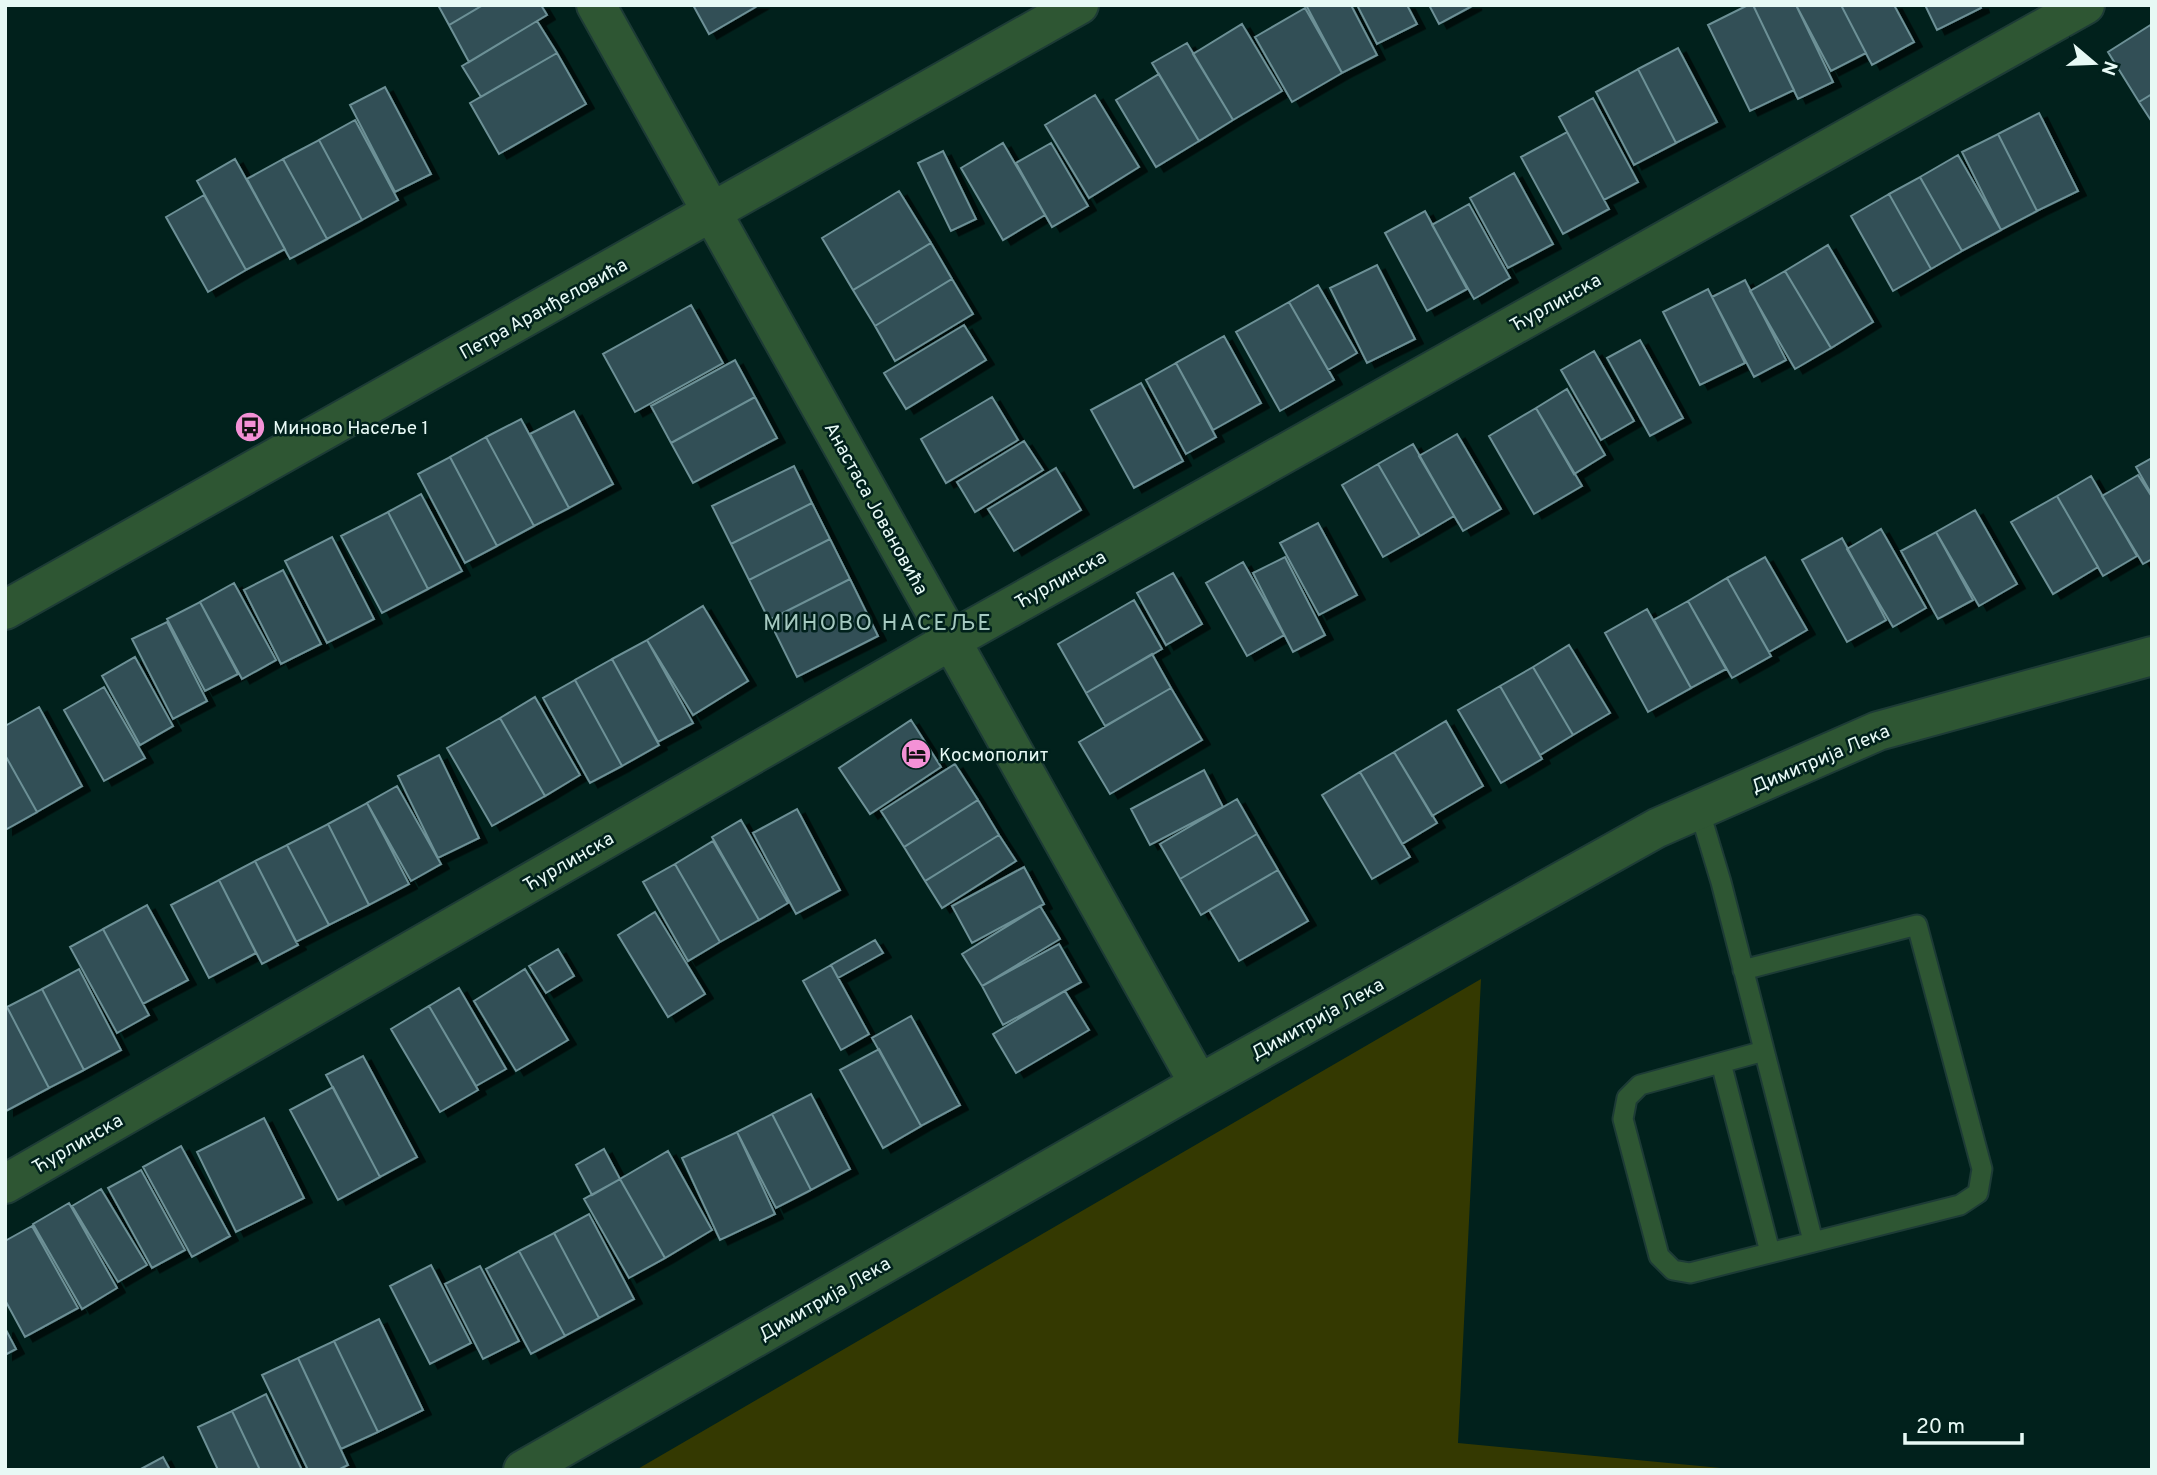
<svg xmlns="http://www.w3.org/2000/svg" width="2157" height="1475" font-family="Overpass,sans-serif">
	<defs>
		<filter id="shadow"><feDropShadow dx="8" dy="4.5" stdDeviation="0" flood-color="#0009"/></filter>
	</defs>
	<rect width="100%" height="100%" fill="#01211c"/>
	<path fill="#343901" d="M1481,979L1458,1443L1742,1470H636Z"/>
	<path fill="#305057" stroke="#6d9096" stroke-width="2" filter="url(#shadow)" d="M438,5H483L449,25Z
		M483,5H541L547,15L469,62L449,25Z
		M693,5H759L709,34Z
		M1306,5H1351L1377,55L1342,73Z
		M1357,5H1407L1417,24L1377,44Z
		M1429,5H1474L1439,24Z
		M1748,5H1753L1794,90L1750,111L1708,25Z
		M1753,5H1796L1833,82L1798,99Z
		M1796,5H1841L1866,53L1831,71Z
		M1841,5H1894L1914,42L1872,65Z
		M1925,5H1980L1981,8L1937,30Z
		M1305,8L1342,73L1292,102L1255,37Z
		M537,21L557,53L481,97L462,66Z
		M1242,24L1282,91L1233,120L1193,54Z
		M2152,24V94L2139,102L2108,52Z
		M1187,43L1233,120L1199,141L1152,63Z
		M1678,48L1717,122L1676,143L1638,69Z
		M557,53L586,104L499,154L470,103Z
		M1638,69L1676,143L1634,165L1596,92Z
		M1159,74L1199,141L1156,167L1116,100Z
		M385,87L431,174L395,192L350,105Z
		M2152,94V122L2139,102Z
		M1095,95L1139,167L1089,198L1045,125Z
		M1593,98L1638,182L1604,200L1559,117Z
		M2039,113L2078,191L2037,211L1998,134Z
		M355,120L398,200L362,220L319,140Z
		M1567,132L1609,209L1563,234L1521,157Z
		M1998,134L2037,211L2001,230L1962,152Z
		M319,140L362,220L327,239L283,159Z
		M1003,143L1045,215L1003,240L961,168Z
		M1051,143L1088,206L1052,227L1016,163Z
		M943,151L976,219L951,231L918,163Z
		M1958,155L2001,230L1962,251L1920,177Z
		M235,159L285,249L246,270L197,181Z
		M283,159L327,239L290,259L247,179Z
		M1514,173L1553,244L1508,268L1470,198Z
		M1920,177L1962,251L1931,269L1889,194Z
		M899,191L931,243L853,290L822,238Z
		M1889,194L1931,269L1893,291L1851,216Z
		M204,195L246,270L208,292L166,217Z
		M1469,204L1510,278L1474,299L1432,225Z
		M1425,211L1467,289L1427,311L1385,233Z
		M931,243L952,279L875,326L853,290Z
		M1828,245L1873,322L1831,348L1785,271Z
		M1377,265L1415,339L1367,363L1330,288Z
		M1785,271L1831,348L1795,369L1750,291Z
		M952,279L973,314L895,361L875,326Z
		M1745,280L1786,360L1754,377L1712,297Z
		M1318,285L1357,353L1328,370L1289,302Z
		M1708,289L1745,363L1700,385L1663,312Z
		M1289,302L1334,380L1280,411L1236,332Z
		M691,305L723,363L635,412L603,354Z
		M964,325L986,360L906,409L884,373Z
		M1224,336L1261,403L1213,430L1176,363Z
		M1640,340L1683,418L1650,436L1607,358Z
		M1594,351L1634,421L1601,440L1561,370Z
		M735,360L755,397L671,443L651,406Z
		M1176,363L1216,437L1186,454L1146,380Z
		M1141,383L1183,461L1134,488L1091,410Z
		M1567,389L1605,455L1574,474L1536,408Z
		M755,397L777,438L693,483L671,443Z
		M992,397L1018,440L946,483L921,439Z
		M1536,408L1582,486L1534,514L1489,436Z
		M574,411L613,484L569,508L530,434Z
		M521,419L569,508L534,526L486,437Z
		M1457,434L1501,509L1463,531L1419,456Z
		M486,437L534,526L497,546L450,457Z
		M1024,441L1043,470L975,512L957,482Z
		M1413,444L1454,516L1420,536L1378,464Z
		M450,457L497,546L465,563L418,474Z
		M2152,458V495L2136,467Z
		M1378,464L1420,536L1383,557L1342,485Z
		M794,466L812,503L731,544L712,506Z
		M1056,468L1081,510L1014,551L988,509Z
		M2138,475L2152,497V559L2143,564L2102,496Z
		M2091,476L2137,556L2103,576L2057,496Z
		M421,494L462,571L428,589L388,512Z
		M2057,496L2098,567L2053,594L2011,522Z
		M812,503L830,539L749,580L731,544Z
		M1975,510L2017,584L1979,606L1936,532Z
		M388,512L428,589L382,613L341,536Z
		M1318,523L1357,595L1319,615L1280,543Z
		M1881,529L1926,608L1893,627L1847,549Z
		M1936,532L1973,600L1938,619L1901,551Z
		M332,537L374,619L327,643L285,561Z
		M1842,538L1886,620L1847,642L1802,560Z
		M830,539L850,579L769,620L749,580Z
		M1285,557L1325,635L1293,652L1253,573Z
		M1765,557L1807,630L1769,652L1727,578Z
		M1243,562L1284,635L1247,656L1206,583Z
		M283,570L321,644L281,664L244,590Z
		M1173,573L1202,624L1166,645L1137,593Z
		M1727,578L1771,656L1732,678L1688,601Z
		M850,579L878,636L797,677L769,620Z
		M234,583L276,660L242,679L200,602Z
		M1134,600L1162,649L1086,693L1058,644Z
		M1688,601L1726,669L1691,688L1654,620Z
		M200,602L238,674L205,691L167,619Z
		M703,606L748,681L693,715L647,640Z
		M1647,609L1691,688L1648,712L1605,633Z
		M167,622L207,701L173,719L132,639Z
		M647,640L693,723L658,742L612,659Z
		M1569,645L1610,713L1573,735L1533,667Z
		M1152,654L1171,688L1105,726L1086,693Z
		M135,657L173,726L140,745L102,676Z
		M612,659L659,745L622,766L575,680Z
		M1533,667L1573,735L1540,755L1500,686Z
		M575,680L622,766L590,783L543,698Z
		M1500,686L1542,759L1501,783L1458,710Z
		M104,687L145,758L104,781L64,710Z
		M1171,688L1202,740L1110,794L1079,742Z
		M535,697L580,775L545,796L500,718Z
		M39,707L82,786L37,812L5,755V726Z
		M500,718L545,796L492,826L447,748Z
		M911,720L941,767L870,814L839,768Z
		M1446,721L1483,786L1432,816L1394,752Z
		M1394,752L1437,823L1402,844L1360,772Z
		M5,755L37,812L5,830Z
		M439,755L479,838L438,858L398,776Z
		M955,764L978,800L904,847L881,811Z
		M1204,770L1223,807L1150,845L1131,809Z
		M1360,772L1410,857L1372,879L1322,795Z
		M397,786L441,864L411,881L367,803Z
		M1237,799L1257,834L1180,879L1160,844Z
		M978,800L999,835L925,881L904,847Z
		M367,803L409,884L369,905L328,824Z
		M797,809L840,890L796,914L753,833Z
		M741,820L788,903L759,920L712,837Z
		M328,824L369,905L329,925L287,845Z
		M1257,834L1278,870L1201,915L1180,879Z
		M999,835L1016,861L942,908L925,881Z
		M713,841L759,920L720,942L675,864Z
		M287,845L329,925L296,942L255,861Z
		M255,861L298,945L262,964L219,880Z
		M675,864L720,942L688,961L643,882Z
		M1024,867L1044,904L972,943L952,906Z
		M1278,870L1308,921L1239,961L1209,910Z
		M219,880L256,953L209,978L171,905Z
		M147,905L188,980L143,1004L103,929Z
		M1040,906L1060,939L982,986L962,954Z
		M655,912L705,994L668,1017L618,935Z
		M103,929L149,1015L117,1033L70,947Z
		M875,940L883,953L838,978L831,965Z
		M1059,944L1081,982L1003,1025L982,986Z
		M558,949L574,976L546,993L529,966Z
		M831,965L869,1034L841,1050L803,981Z
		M79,969L121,1050L84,1070L42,989Z
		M525,969L568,1040L516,1071L474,1001Z
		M459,988L506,1069L476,1086L429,1006Z
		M42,989L84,1070L49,1088L7,1007Z
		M1065,991L1089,1030L1016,1073L993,1034Z
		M429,1006L478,1090L440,1112L391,1029Z
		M7,1007L49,1088L6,1111L5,1008Z
		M911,1016L960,1105L921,1126L872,1038Z
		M879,1049L921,1126L883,1148L840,1070Z
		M363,1056L417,1157L380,1177L326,1075Z
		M333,1087L380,1177L338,1200L290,1110Z
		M811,1094L850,1169L811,1190L772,1114Z
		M772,1114L811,1190L776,1208L737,1132Z
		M264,1118L304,1198L236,1232L197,1152Z
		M737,1132L775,1214L720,1240L682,1158Z
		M181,1146L230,1236L192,1257L143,1167Z
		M604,1149L620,1179L592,1195L576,1165Z
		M668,1151L712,1230L665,1258L620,1179Z
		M141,1170L185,1250L152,1268L108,1188Z
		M620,1179L665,1258L629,1278L584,1199Z
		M101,1189L147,1265L118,1282L72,1206Z
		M69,1203L117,1288L82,1309L33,1224Z
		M589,1214L634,1299L599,1318L554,1233Z
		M32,1226L78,1308L25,1337L5,1300V1241Z
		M554,1233L599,1318L565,1336L519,1251Z
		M519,1251L565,1336L531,1354L486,1269Z
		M431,1265L471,1343L430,1364L390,1286Z
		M480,1266L519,1341L483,1359L445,1284Z
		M379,1319L423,1410L378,1432L334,1341Z
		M5,1328L16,1349L5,1355Z
		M334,1341L378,1432L341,1449L298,1358Z
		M298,1358L348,1465L338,1470H308L262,1375Z
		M266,1394L302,1470H260L232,1411Z
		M232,1411L260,1470H218L198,1427Z
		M163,1457L170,1470H139Z"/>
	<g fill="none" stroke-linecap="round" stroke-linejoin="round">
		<g stroke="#1d3b36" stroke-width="23">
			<path id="service" d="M1699,809L1721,882L1813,1241
				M1743,970L1917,925L1982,1169L1978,1193L1960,1205L1690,1273L1673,1270L1659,1256L1623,1119L1627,1098L1640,1085L1764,1051
				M1721,1063L1770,1252"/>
		</g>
		<g stroke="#1d3b36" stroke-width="42">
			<path id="minor" d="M596,5L1199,1084
				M5,610L1079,5
				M5,1184L952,640L2085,5
				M523,1470L1199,1084L1657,828L1878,731L2152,656"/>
		</g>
		<use href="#service" stroke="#2e5633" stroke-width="19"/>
		<use href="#minor" stroke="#2e5633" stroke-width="38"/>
	</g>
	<defs>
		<g id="bus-disc" transform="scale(1.575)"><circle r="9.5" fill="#f391d6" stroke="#01211c"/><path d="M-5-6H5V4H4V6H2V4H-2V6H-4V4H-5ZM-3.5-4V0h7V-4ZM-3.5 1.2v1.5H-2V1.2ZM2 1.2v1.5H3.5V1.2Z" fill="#111"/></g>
		<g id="hotel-disc" transform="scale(1.575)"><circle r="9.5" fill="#f391d6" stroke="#01211c"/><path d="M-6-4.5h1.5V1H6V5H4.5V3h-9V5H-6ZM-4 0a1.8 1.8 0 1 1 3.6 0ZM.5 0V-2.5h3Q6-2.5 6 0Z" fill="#111"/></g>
	</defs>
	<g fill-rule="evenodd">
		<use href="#bus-disc" x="250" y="427"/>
		<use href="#hotel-disc" x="916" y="754"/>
	</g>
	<g text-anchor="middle" stroke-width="5" stroke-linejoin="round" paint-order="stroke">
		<g font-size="19" fill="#e7f9f5" stroke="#01211c">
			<text transform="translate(1555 302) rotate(-29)" y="7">Ћурлинска</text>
			<text transform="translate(543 308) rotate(-29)" y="7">Петра Аранђеловића</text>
			<text transform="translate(877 508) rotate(61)" y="7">Анастаса Јовановића</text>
			<text transform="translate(1060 579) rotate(-29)" y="7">Ћурлинска</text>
			<text transform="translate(1820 758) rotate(-23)" y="7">Димитрија Лека</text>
			<text transform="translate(568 861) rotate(-30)" y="7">Ћурлинска</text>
			<text transform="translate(1317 1018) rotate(-29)" y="7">Димитрија Лека</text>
			<text transform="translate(77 1143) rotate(-30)" y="7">Ћурлинска</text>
			<text transform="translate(824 1298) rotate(-30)" y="7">Димитрија Лека</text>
		</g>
		<g font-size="19" fill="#e7f9f5" stroke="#01211c" text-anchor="start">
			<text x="273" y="434">Миново Насеље 1</text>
			<text x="939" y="761">Космополит</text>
		</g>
		<g font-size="23" letter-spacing="2" fill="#a5c9c0" stroke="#01211c">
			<text x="878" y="630">МИНОВО НАСЕЉЕ</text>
		</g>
	</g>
	<rect width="2157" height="1475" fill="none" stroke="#e7f9f5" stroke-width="14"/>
	<g transform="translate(2094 63) rotate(109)" stroke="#01211c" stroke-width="5" paint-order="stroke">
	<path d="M0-5L12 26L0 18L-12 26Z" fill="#e7f9f5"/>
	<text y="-10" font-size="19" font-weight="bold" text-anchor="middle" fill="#e7f9f5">N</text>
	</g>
	<path d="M1905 1433v10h117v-10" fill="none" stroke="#e7f9f5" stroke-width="3.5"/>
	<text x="1916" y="1433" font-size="21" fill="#e7f9f5" stroke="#01211c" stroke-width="5" paint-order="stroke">20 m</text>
</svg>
